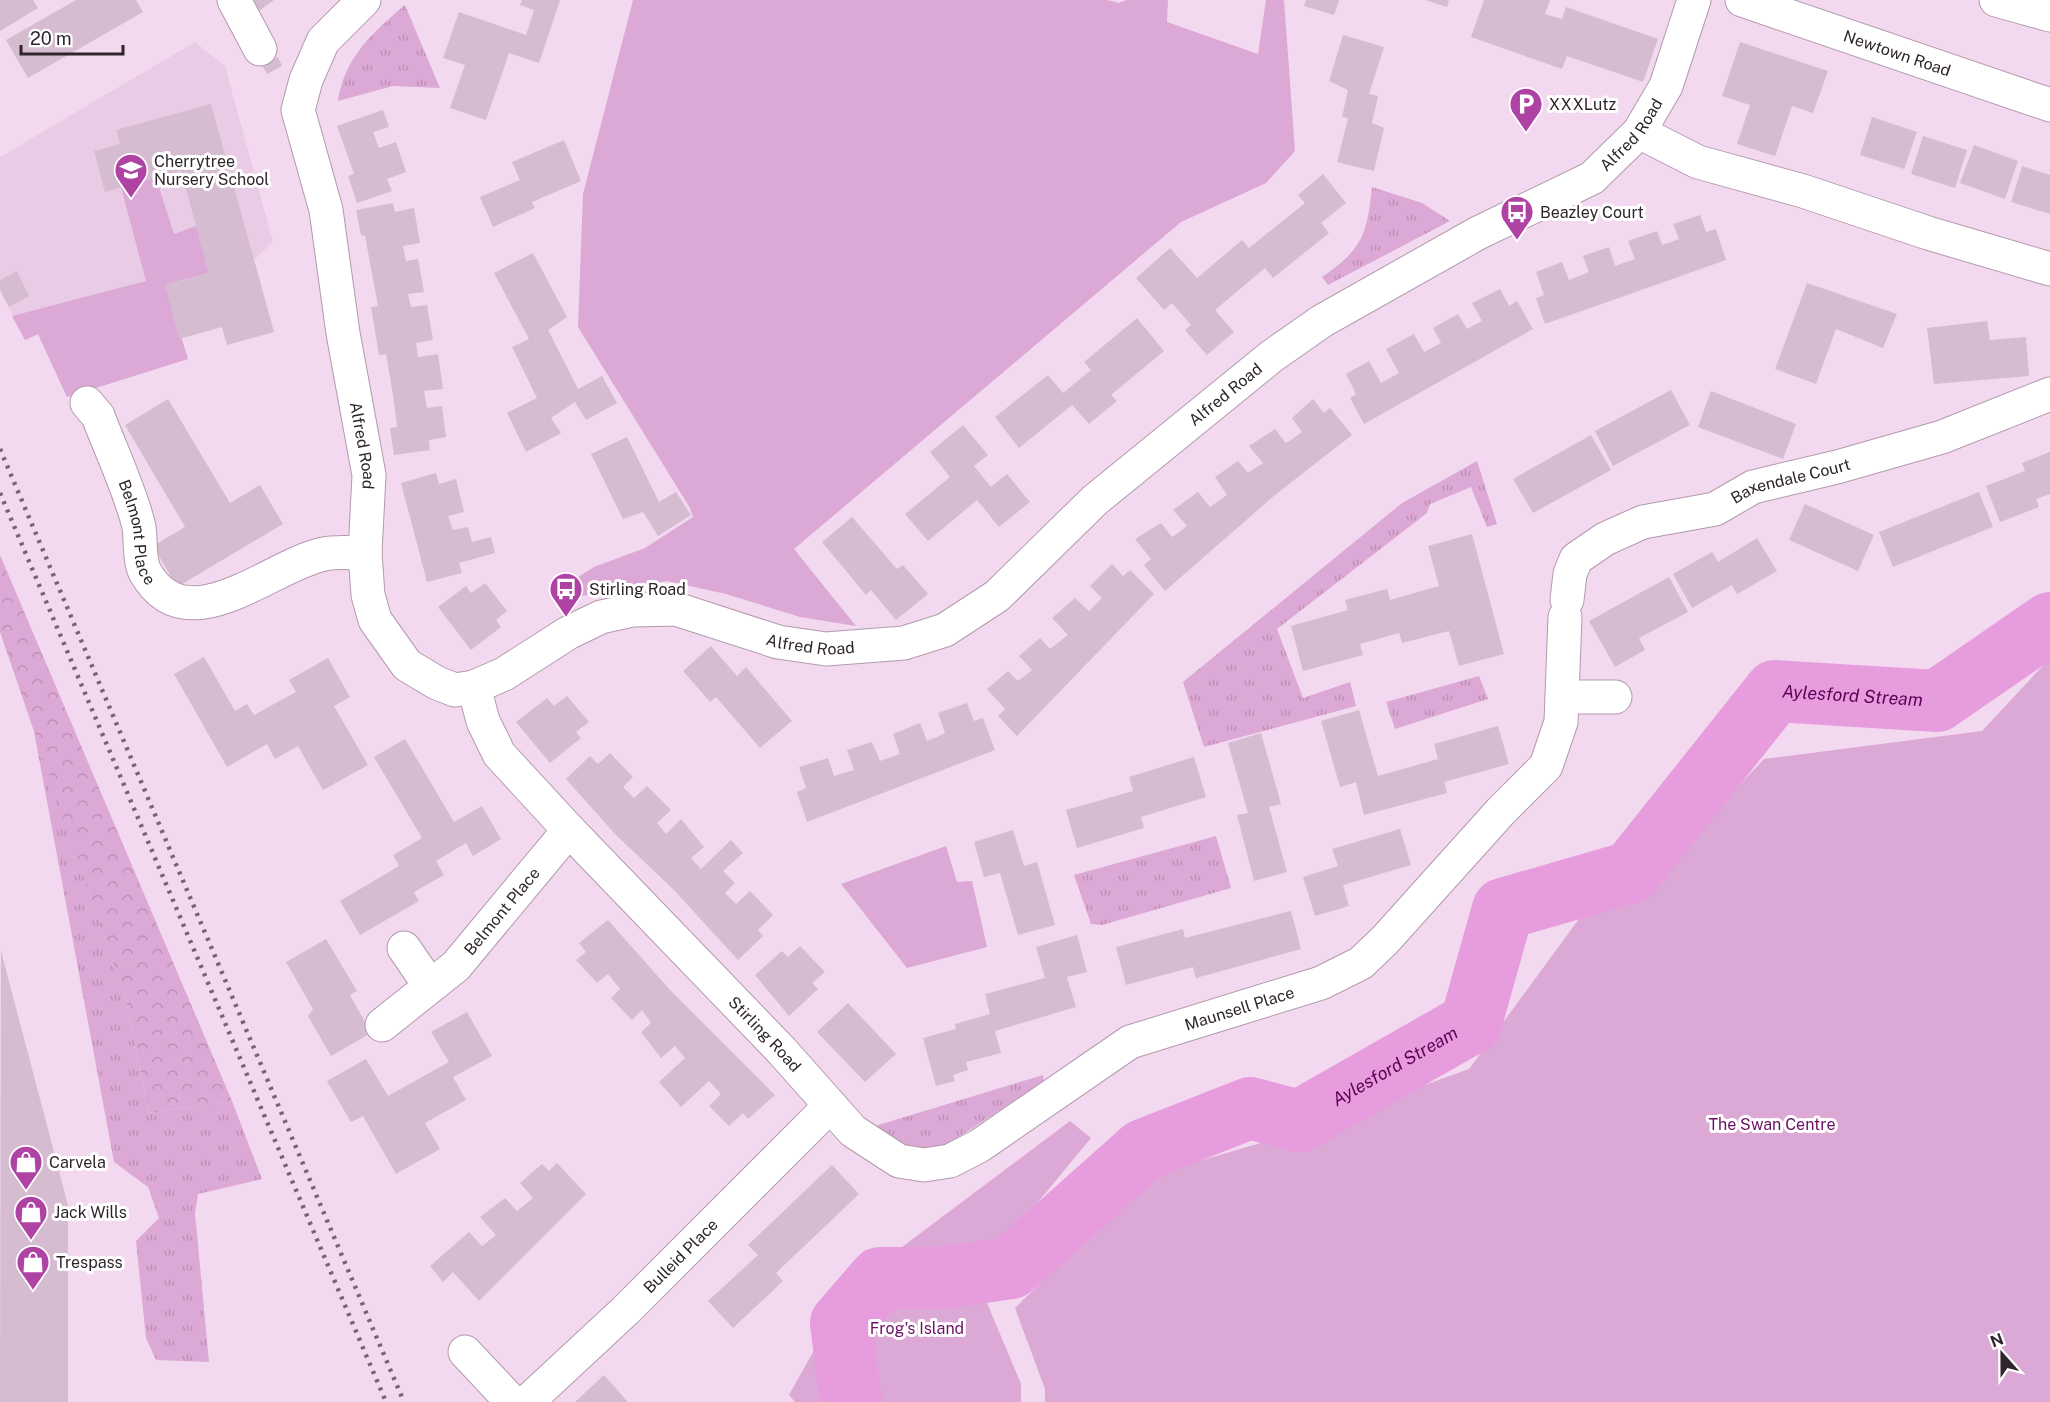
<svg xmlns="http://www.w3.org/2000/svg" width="2050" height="1402" font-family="'Public Sans',sans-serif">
	<defs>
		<pattern id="grass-tufts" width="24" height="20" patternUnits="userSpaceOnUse" patternTransform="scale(1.5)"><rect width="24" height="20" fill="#dca8d5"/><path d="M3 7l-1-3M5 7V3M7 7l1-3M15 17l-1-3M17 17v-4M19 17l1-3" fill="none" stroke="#bd90b7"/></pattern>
		<pattern id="forest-crowns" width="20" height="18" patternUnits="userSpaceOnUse" patternTransform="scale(1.5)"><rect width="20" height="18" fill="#dca8d5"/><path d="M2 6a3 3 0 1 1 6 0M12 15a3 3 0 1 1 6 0" fill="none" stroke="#bd90b7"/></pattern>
	</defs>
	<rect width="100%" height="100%" fill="#f3d9ef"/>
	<path fill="#eacbe5" d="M195,42L225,66L273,242L254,260L165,285L188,359L67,397L38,335L25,340L0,290V157Z"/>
	<path fill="url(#grass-tufts)" d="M405,5L440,88L393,86L338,101C344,58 373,32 405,5Z
		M1372,187L1422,203L1450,221L1328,285L1322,277C1363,249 1367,234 1372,187Z
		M1477,461L1497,524L1487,527L1471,487L1430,504L1427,513L1277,629L1303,698L1350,682L1356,706L1204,747L1183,682L1402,503Z
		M1479,676L1488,699L1395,729L1386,702Z
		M33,726L126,1000L149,1113L232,1101L262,1179L198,1194L195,1213L209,1362L156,1360L146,1338L136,1241L159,1218L148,1187L114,1162Z
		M1216,836L1231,888L1102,925L1091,924L1074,875Z
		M1043,1075L1044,1082L946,1145L903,1151L872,1127Z"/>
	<path fill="url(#forest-crowns)" d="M0,555L232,1101L149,1113L126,1000L0,632Z"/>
	<path fill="#dca8d5" d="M633,0H1107L1119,3L1126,0H1168L1167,22L1258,54L1266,0H1284L1295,151L1266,183L1181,222L794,549L856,626L800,617L726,594L667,581L570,598L564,586L594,567L645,548L693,517L690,508L578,327L583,194Z
		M156,178L174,234L196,226L209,273L165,285L188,359L67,397L38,334L25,340L12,316L146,281L121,187Z
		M2050,658V1402H1045V1389L1015,1308L1151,1175L1281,1137L1469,1069L1595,897L1662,867L1764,759L1982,731Z
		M946,846L957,882L972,881L987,947L907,968L841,884Z
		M1070,1121L1091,1138L976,1277L1021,1384V1402H795L789,1395L850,1286Z"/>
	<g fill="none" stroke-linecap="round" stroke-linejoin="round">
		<path stroke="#e79cde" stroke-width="62" id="s1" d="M851,1402L841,1323L880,1278H941L1011,1268L1143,1150L1250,1108L1299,1121L1471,1023L1503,909L1631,872L1775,691L1937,701L2050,623"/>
	</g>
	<path fill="#d5bcd1" d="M0,0H33L38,8L0,31Z
		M76,0H136L143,12L28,78L6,40Z
		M251,0H274L259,11Z
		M522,0H560L539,63L509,53L486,120L450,108L465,65L443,58L459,12L526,35L534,10L520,5Z
		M1306,0H1339L1334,15L1304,6Z
		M1425,0H1449L1447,7Z
		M1484,0H1550L1545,14L1562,19L1566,7L1658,39L1643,82L1567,56L1562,69L1471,37Z
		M1343,35L1384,47L1369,94L1378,96L1372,123L1384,128L1374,171L1337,162L1348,118L1342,117L1348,90L1329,81Z
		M1740,42L1828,71L1813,113L1792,106L1775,156L1737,144L1750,105L1722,96Z
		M278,57L282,66L267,74L262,65Z
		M211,104L274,332L227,345L222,327L179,339L165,285L209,273L181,171L105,192L94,151L120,144L116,130Z
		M383,110L389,127L373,132L379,148L396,142L406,172L387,179L392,191L357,203L348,176L354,174L337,126Z
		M1872,117L1917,132L1904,169L1860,155Z
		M1923,136L1967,150L1955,188L1911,174Z
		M564,140L581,181L532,202L535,208L493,227L480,197L520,180L512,162Z
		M1974,145L2018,161L2005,199L1960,183Z
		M2022,166L2050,175V214L2011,202Z
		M1323,174L1346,203L1321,223L1329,233L1273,278L1265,268L1215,310L1234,332L1207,355L1185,330L1191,325L1172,303L1164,310L1136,278L1170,248L1197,278L1242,240L1249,248L1305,203L1298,195Z
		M393,203L395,212L414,208L420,243L403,246L406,261L418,259L424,292L408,294L411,307L427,305L433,340L416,343L418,357L438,354L443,389L424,391L427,408L442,406L446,437L429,440L430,450L394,455L390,428L397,427L394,401L386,354L379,355L371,307L378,306L365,236L361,235L356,210Z
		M1700,215L1706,232L1716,229L1726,260L1545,324L1536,298L1544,295L1536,272L1562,262L1569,280L1589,272L1583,256L1609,247L1615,266L1635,259L1628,241L1657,231L1662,245L1671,242L1679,239L1673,224Z
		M533,253L567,317L548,330L578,389L602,376L617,403L586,420L575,402L551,418L561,433L526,452L507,413L537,398L512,347L529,339L494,273Z
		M17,271L29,296L9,307L0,290V280Z
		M1807,283L1897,314L1883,348L1836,329L1816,384L1775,369Z
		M1500,289L1509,306L1517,301L1533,329L1364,424L1350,398L1356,394L1346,374L1369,361L1381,383L1399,373L1386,349L1414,334L1424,352L1441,343L1433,328L1458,314L1467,329L1482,321L1472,303Z
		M1137,318L1164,351L1111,395L1117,401L1089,424L1072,405L1019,448L995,417L1048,375L1063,393L1091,370L1084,362Z
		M1987,321L1990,340L2026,337L2029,376L1934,384L1927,328Z
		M1671,390L1690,425L1613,466L1595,431Z
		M1711,391L1796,424L1783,459L1698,427Z
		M168,399L230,503L260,485L283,524L177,587L153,546L185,527L125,425Z
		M1313,399L1324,413L1330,408L1352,435L1275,495L1165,591L1144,565L1151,559L1135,539L1161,523L1172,537L1178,533L1187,526L1173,510L1198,492L1210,507L1227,495L1215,477L1238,461L1248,473L1263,463L1249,446L1275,429L1286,443L1291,440L1302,432L1292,418Z
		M963,425L988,455L974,466L991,487L1007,474L1030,502L999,527L977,500L928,541L905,514L950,477L930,452Z
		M1591,435L1611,470L1533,513L1513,479Z
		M627,437L659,502L676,492L691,515L658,536L643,512L623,519L591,454Z
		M2050,452V494L2036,499L2039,507L2000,522L1986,486L2025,471L2022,463Z
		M436,473L439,484L456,479L464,512L448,516L453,530L468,527L472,542L491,537L495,553L459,563L462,573L427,582L401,483Z
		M1979,492L1993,527L1893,567L1879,532Z
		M1805,504L1874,535L1858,571L1789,540Z
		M852,517L897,569L903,565L928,594L896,620L871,590L866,595L822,542Z
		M1472,534L1504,654L1459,666L1449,631L1402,643L1399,633L1360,644L1363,655L1303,671L1291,626L1348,610L1345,600L1387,589L1390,600L1439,586L1428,546Z
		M1757,538L1777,571L1737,594L1732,585L1692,608L1673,574L1712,552L1718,562Z
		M1112,564L1123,576L1130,570L1154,594L1017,736L998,716L1005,709L987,689L1008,671L1018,681L1032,670L1019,656L1040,638L1050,649L1068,635L1052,618L1075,598L1089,611L1102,598L1090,586Z
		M1669,577L1688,612L1639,638L1645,650L1615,667L1589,621Z
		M485,583L507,611L496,620L501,627L471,650L438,607L466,586L471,593Z
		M711,646L737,676L746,667L792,721L760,748L716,697L710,702L683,671Z
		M204,657L235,711L247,704L254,715L296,692L289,680L328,658L350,697L334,706L368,765L323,790L298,746L275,759L267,744L227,767L174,674Z
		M567,696L589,722L576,732L581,738L550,763L516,722L547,698L554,706Z
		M967,703L974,721L983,718L995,750L807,822L797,792L806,788L799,767L828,758L834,776L854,770L847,750L872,742L880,761L900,754L893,734L920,723L927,741L937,737L945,733L938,713Z
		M1359,710L1378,776L1438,759L1434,744L1498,726L1509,764L1444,782L1447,793L1364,815L1356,782L1340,787L1321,721Z
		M1261,733L1281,804L1269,807L1287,872L1254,881L1237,815L1248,813L1228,743Z
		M405,739L454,822L482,806L501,839L473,856L466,843L436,861L444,875L414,892L419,901L360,935L340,901L399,866L393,855L422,838L374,757Z
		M610,753L633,777L623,787L634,798L647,786L671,810L657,823L666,834L681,819L704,847L691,858L701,869L731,840L743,853L723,871L735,883L725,893L736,904L750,891L773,915L758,930L763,936L738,960L673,889L616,835L566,779L590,756L598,764Z
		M1194,757L1206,797L1141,817L1144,828L1077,848L1066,810L1133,791L1129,777Z
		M1400,829L1411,865L1343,885L1349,906L1315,916L1303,877L1338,866L1332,849Z
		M1013,830L1024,866L1037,862L1055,925L1018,935L1000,873L984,877L974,842Z
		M1291,911L1301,949L1196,978L1193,967L1126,985L1116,947L1183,929L1185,938Z
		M608,920L671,991L775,1095L748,1119L743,1113L729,1126L709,1106L721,1094L709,1081L681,1107L659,1082L685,1058L675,1046L661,1058L641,1032L651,1023L642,1010L632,1020L611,998L620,989L608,974L597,983L576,960L586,952L579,943Z
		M1077,935L1087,972L1067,977L1076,1007L995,1031L1001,1053L966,1062L968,1070L953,1075L955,1081L936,1086L923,1038L956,1029L955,1024L990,1014L985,994L1045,978L1036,947Z
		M326,939L357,991L350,995L371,1033L331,1056L308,1016L313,1009L286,962Z
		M800,946L825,972L812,983L818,989L789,1016L755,975L782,951L788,957Z
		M1,951L68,1205V1402H0Z
		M848,1003L896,1054L865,1082L817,1032Z
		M467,1012L492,1056L453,1077L466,1100L425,1123L440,1149L396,1174L363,1116L351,1122L327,1081L366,1059L388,1096L449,1062L431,1032Z
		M557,1163L586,1194L479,1301L453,1272L443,1282L430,1266L469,1232L482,1246L496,1235L480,1217L505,1198L517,1211L533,1198L520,1183L542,1164L549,1171Z
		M832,1165L859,1194L776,1273L783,1281L733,1328L708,1301L758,1255L748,1245Z
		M604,1375L628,1402H575Z"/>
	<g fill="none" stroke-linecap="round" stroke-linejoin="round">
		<g stroke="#b29aae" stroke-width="35">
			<g id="minor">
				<path d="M234,0L260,49"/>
				<path id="s2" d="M364,0L323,41L306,80L298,110L326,210L343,333L369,475L365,553L368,595L375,620L407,665L437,683L455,690L474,687L504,674L568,633L601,617L633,610L676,609L778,642L826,649L904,643L945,630L997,596L1095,500L1272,356L1322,321L1478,233L1592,178L1639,132L1666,86L1694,0"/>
				<path id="s3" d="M1742,0L2050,105"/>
				<path d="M1996,0L2050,15"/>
				<path d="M1639,132L1698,162L1803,191L1928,233L2050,269"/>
				<path id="s4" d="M87,403L98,416C110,448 132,495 139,527C141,541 139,560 145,572C187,646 270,565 324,554C337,551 352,553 365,553"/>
				<path id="s5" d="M1567,600L1570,574L1576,559L1605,539L1643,522L1715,509L1753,487L1837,467L1942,437L2050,394"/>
				<path id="s6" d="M474,687L483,721L499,754L569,830L782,1051L853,1131L899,1161L924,1165L950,1161L979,1146L1130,1042L1321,983L1361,963L1385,940L1501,811L1546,766L1561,722L1565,617"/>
				<path d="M1562,697H1615"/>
				<path d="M404,948L430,986"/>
				<path id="s7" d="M382,1025L456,966L569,830"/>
				<path d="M465,1352L512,1402"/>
				<path id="s8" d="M527,1402L625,1311L830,1106"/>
			</g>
		</g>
		<use href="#minor" stroke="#fff" stroke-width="33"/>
		<path stroke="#746572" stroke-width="4.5" stroke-dasharray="3 6" stroke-linecap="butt" d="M0,449L404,1402
			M0,493L386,1402"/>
	</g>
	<defs>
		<g id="parking-pin" transform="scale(1.725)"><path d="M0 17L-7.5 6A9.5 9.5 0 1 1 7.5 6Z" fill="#ae43a4" stroke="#fff"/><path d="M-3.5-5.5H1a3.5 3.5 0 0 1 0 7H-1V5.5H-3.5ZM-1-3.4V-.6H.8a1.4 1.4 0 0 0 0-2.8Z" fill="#fff"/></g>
		<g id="school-pin" transform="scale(1.725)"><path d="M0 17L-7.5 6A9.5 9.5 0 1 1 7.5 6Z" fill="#ae43a4" stroke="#fff"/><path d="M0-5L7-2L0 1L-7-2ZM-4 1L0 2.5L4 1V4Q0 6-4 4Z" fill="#fff"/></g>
		<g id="bus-pin" transform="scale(1.725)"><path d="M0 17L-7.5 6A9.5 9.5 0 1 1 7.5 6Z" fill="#ae43a4" stroke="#fff"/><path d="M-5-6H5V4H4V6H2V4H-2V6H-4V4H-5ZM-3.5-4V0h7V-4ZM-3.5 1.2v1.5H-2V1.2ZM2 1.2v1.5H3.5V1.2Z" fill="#fff"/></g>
		<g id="shop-pin" transform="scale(1.725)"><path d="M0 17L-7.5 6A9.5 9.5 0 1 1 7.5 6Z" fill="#ae43a4" stroke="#fff"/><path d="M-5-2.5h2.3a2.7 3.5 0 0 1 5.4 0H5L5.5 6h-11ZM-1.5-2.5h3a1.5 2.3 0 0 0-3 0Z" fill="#fff"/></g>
	</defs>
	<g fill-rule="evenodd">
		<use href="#parking-pin" x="1526" y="104"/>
		<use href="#school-pin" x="131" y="170"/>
		<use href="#bus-pin" x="1517" y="212"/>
		<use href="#bus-pin" x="566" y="589"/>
		<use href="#shop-pin" x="26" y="1162"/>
		<use href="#shop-pin" x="31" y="1212"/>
		<use href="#shop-pin" x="33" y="1262"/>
	</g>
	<g text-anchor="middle" stroke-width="6" stroke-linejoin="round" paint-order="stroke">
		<g font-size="16" fill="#2e252d" stroke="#fff">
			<text dy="6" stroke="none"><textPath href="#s3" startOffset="164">Newtown Road</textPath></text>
			<text dy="6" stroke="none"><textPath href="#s2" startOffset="2130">Alfred Road</textPath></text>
			<text dy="6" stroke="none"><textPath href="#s2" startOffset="1644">Alfred Road</textPath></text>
			<text dy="6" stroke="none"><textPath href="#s2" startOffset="474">Alfred Road</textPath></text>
			<text dy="6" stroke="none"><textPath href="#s5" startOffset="274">Baxendale Court</textPath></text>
			<text dy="6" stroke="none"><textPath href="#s4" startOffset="140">Belmont Place</textPath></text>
			<text dy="6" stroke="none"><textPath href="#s2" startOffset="1140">Alfred Road</textPath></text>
			<text dy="6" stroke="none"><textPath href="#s7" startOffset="166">Belmont Place</textPath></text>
			<text dy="6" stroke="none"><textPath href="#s6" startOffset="1026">Maunsell Place</textPath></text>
			<text dy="6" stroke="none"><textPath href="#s6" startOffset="458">Stirling Road</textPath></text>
			<text dy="6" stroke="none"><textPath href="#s8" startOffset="212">Bulleid Place</textPath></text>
		</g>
		<g font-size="16" fill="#2e252d" stroke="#fff" text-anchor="start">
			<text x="1549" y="110">XXXLutz</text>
			<text x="154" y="167">Cherrytree<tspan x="154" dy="18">Nursery School</tspan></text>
			<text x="1540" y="218">Beazley Court</text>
			<text x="589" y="595">Stirling Road</text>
			<text x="49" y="1168">Carvela</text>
			<text x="54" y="1218">Jack Wills</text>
			<text x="56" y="1268">Trespass</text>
		</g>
		<g font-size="16" fill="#6b1165" stroke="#fff">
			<text x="1772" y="1130">The Swan Centre</text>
			<text x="917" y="1334">Frog's Island</text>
		</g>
		<g font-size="18" font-style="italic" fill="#5e0058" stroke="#fff">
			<text dy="6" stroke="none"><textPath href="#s1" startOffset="1372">Aylesford Stream</textPath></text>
			<text dy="6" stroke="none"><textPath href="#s1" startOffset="724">Aylesford Stream</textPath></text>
		</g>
	</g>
	<g transform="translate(2002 1354) rotate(339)" stroke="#ffffff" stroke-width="4.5" paint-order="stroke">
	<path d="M0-4.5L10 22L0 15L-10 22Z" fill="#2e252d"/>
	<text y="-9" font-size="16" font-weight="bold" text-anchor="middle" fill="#2e252d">N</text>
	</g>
	<path d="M21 45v9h102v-9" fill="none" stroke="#2e252d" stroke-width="3"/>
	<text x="30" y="45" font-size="18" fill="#2e252d" stroke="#ffffff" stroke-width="4.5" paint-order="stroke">20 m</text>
</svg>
